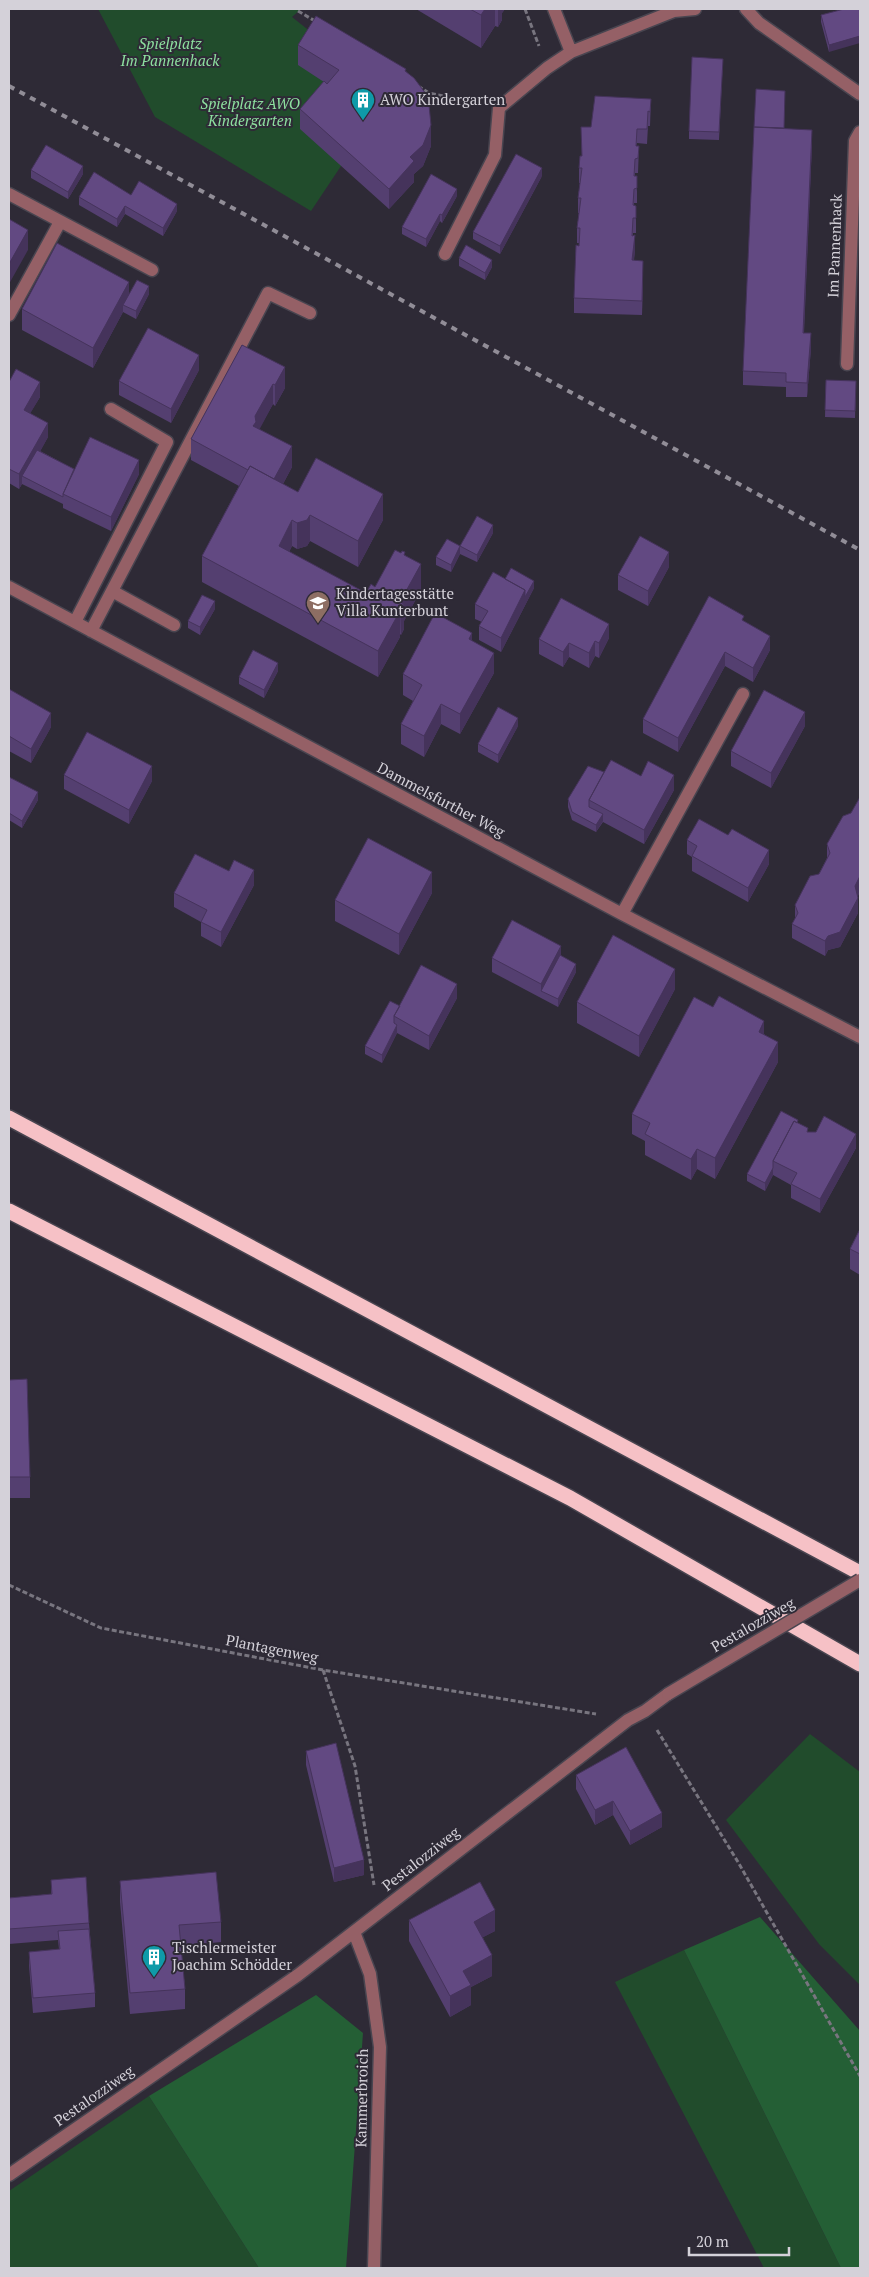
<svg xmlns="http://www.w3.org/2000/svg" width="869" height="2277" font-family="'PT Serif',serif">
	<rect width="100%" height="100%" fill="#2e2a36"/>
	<path fill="#214c2c" d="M98,9H301L292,17L316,36L339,91L341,166L311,211L155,117Z
		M810,1734L860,1772V1985L819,1944L726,1820Z
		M684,1950L841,2268H764L615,1982Z
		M149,2096L259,2268H9V2191Z"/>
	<path fill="#245f35" d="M760,1917L860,2031V2268H841L684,1950Z
		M316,1995L363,2033L346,2268H259L149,2096Z"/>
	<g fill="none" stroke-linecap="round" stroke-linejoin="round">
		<g stroke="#494550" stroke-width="15">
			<path id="minor" d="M554,9L571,52
				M746,9L759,23L860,94
				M9,194L152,270
				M445,254L495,155L499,108L547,68L571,52L674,11L695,9
				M9,315L60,222
				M847,364L855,141L860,132
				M9,587L622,914L860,1037
				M112,591L174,625
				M75,622L167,442L111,409
				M91,631L268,293L310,313
				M622,914L743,694
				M354,1932L370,1974L380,2047L374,2268
				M9,2175L298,1975L628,1720L645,1711L668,1694"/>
		</g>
		<g stroke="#494550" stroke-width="18">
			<path id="highway" d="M9,1118L860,1573
				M9,1211L570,1498L860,1664"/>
		</g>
		<path stroke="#78757f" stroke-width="3" stroke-dasharray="5 2.5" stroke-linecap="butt" d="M525,9L539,46
			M298,11L315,21
			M418,86L429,93L476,103
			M9,1585L101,1628L323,1670L596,1714
			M323,1670L355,1766L374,1885
			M657,1730L738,1862L860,2076"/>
		<use href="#minor" stroke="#956066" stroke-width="12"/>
		<use href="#highway" stroke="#f6c1c6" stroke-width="15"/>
		<path stroke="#918d97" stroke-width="4" stroke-dasharray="6 6" stroke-linecap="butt" d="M9,86L860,550"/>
		<g stroke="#494550" stroke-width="15" stroke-linecap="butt">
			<path id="minor-bridge" d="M668,1694L860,1580"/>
		</g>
		<use href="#minor-bridge" stroke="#956066" stroke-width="12"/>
	</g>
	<path fill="#543f70" d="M416,9H505L502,13V20L498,27L495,26L481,48Z
		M844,9L829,52L821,22V15Z
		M298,45L406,71L426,106L431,146L423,166L414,174V182L389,209L300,129V109L324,82L298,65Z
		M723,59L719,140L689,139V131Z
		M651,99L650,126H648L647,144L637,143L636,146H639L638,173H635V176L637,191V203H634L636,220V233H633V236L635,250L634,260L643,275L642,315L574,313V298L579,243H577V228L579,213H578V198L580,183H579V168L582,156L581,127H591Z
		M784,128L812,144L804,333L811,348L807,397H786V387L743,385V371Z
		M31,170L83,174L68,199L31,178Z
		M542,176L500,254L473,239V232Z
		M131,195L177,211L163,236L125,214L117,227L79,205V197Z
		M457,196L442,223L440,221L426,247L402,234V227Z
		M459,258L492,267L485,280L459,266Z
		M129,294H149L136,319L123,312L93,368L22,330V309Z
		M242,345L285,388L275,406L273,404L259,429L292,467L283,484L298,492L383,520L358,567L310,541L307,546L297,549L292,546L289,552L366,593L375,587L405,555L421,590L404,621V629L401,635L400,634V637L378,677L202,582V556L239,486L191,460V439Z
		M199,370L171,423L119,395V381Z
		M826,380L856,381L855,418L825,417Z
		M9,382L40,397L30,413L48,437L40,451L74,469L139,474L111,531L63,508V504L22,484L19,489L9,483Z
		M493,533L477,562L460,554L451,572L436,565V557L460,546Z
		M669,567L648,606L618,590V575Z
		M505,579L534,588L501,652L479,640V626L482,622L475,619V604Z
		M215,609L200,635L188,628V621Z
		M744,622L770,650L753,682L725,666L678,752L643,733V719Z
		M609,638L599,658L595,656L589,668L569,657L563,667L539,654V639Z
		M472,641L494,673L460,734L441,724L424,757L401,744V724L413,701L403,695V674Z
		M278,671L264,698L239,684V677Z
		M9,689L51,727L31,763L9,751Z
		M518,726L498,763L478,752V744Z
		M805,726L771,788L731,766V751Z
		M604,772L641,776L674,790L644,844L603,822L596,832L572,820L568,807V799Z
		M64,775L152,781L129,824L64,789Z
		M9,778L38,800L22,828L9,820Z
		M860,783V891L858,896V913L840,947L828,950L825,956L792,938V924L795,919V905L819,874L827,858V844L851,813L860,798Z
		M728,835L769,864L748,902L692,871V857L687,854V840Z
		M254,885L221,947L201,936V922L174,907V893Z
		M432,893L399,955L335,921V900Z
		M492,958L576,972L558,1007L492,972Z
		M675,989L639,1057L577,1023V1002Z
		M457,998L429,1050L397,1033L382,1063L365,1054V1046L400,1006Z
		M764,1034L778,1062L715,1179L697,1169L691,1180L645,1155V1141L632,1134V1114Z
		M798,1123L808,1132L856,1148L820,1213L791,1198V1185L773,1175L765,1191L747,1181V1174Z
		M860,1229V1275L850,1269V1249Z
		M9,1380L30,1477V1498H9Z
		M306,1751L364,1875L334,1882L306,1765Z
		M576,1775L662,1827L630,1845L613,1815L595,1825L576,1789Z
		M51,1880L89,1923L95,1993V2007L33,2013L29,1966V1952L59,1949L58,1940L9,1944V1898L51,1894Z
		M120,1881L221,1922V1942L181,1946L185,1989V2009L130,2014L120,1902Z
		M409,1920L495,1931L483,1937L492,1976L471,1987V2005L450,2017L409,1941Z"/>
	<path fill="#45335b" d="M485,9H495V26L481,48V15Z
		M498,9H505L502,13V20L498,27Z
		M860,36V43L829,52V45Z
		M426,94V114L418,117V96Z
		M431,125V146L423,166L414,174V182L389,209V189Z
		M812,130V144L803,348V333Z
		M83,166V174L68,199V192Z
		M542,168V176L500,254V246Z
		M457,189V196L442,223V215Z
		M177,204V211L163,236V228Z
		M125,206V214L117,227V219Z
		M440,214V221L426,247V239Z
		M28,230V250L9,284V264Z
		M635,235V250L632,274V260Z
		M492,260V267L485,280V273Z
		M643,261V275L642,315V301Z
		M129,282V302L123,305V312L93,368V348Z
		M149,286V294L136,319V311Z
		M811,333V348L807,397V383Z
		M199,355V370L171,423V409Z
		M285,367V388L275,406V385Z
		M40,382V397L24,424V410Z
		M273,384V404L256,436L253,426L255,416Z
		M48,423V437L26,478L22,476V484L19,489V474Z
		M292,446V467L272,504V483Z
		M139,460V474L111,531V517Z
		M383,494V520L358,567V541Z
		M310,515V541L307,546L297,549V523Z
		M292,520V546L279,572V546Z
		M493,525V533L477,562V555Z
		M460,546V554L451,572V565Z
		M669,552V567L648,606V591Z
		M421,564V590L404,621V629L401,635L400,602Z
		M534,581V588L501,652V638L525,590Z
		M215,601V609L200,635V627Z
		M397,607V616L400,611V637L378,677V651Z
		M609,624V638L599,658V643Z
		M472,633V654L469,639Z
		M770,636V650L753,682V668Z
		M595,641V656L589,668V653Z
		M569,643V657L563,667V652Z
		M725,652V666L678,752V738Z
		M494,653V673L460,734V714Z
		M278,663V671L264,698V690Z
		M441,704V724L424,757V736Z
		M805,712V726L771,788V773Z
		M51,713V727L31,763V749Z
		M518,718V726L498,763V755Z
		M152,766V781L129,824V810Z
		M674,775V790L644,844V830Z
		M38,792V800L22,828V821Z
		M603,814V821L596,832V825Z
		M769,850V864L748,902V888Z
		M254,870V885L221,947V932Z
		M432,872V893L399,955V934Z
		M860,876V891L855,901V886Z
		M858,898V913L840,947L828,950L825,956V941L828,936Z
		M561,946V960L541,991V984Z
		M576,964V972L558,1007V999Z
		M675,969V989L639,1057V1036Z
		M457,984V998L429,1050V1036Z
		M764,1021V1041L759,1032Z
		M397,1025V1033L382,1063V1055Z
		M778,1042V1062L715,1179V1158Z
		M856,1134V1148L820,1213V1199Z
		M697,1149V1169L691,1180V1159Z
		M773,1168V1175L765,1191V1183Z
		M613,1801V1815L595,1825V1810Z
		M662,1813V1827L630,1845V1831Z
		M364,1860V1875L334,1882V1868Z
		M495,1910V1931L474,1942V1922Z
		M492,1955V1976L471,1987V2005L450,2017V1996L463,1971Z
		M9,2081H10V2095L9,2096Z"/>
	<path fill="#624982" stroke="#45335b" d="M470,9H485L481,15Z
		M844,9H860V36L829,45L821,15Z
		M316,16L406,69L405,71L414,78L426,94L418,96L422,107L429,105L431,125L423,145L410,157L414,161L389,189L300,109L324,81L327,84L339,70L298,45Z
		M692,57L723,59L719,132L689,131Z
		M756,89L785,91L784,128L754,127Z
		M595,96L651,99L650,112L648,111L647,129H637L636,146H639L638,158L635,159L634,176H637V188L634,189L633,205L636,206V218H633L632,236L635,235L632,260L643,261L642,301L574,298L576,245L579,246L580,228H577L581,198H578L582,168H579L580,156H582L581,127H591Z
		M754,127L812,130L803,333H811L807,383L786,382V373L743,371Z
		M46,145L83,166L68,192L31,170Z
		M516,154L542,168L500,246L473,232Z
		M94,172L131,195L139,181L177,204L163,228L125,206L117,219L79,197Z
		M431,174L457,189L442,215L440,214L426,239L402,227Z
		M9,219L28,230L9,264Z
		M57,243L129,282L93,348L22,309Z
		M466,245L492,260L485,273L459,258Z
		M137,280L149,286L136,311L123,305Z
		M148,328L199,355L171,409L119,381Z
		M242,345L285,367L275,385L273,384L255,416L256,422L253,426L292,446L274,479L250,466L248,470L191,439Z
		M16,369L40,382L24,410L48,423L19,474L9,469V382Z
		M826,380L856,381L855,411L825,410Z
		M90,437L139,460L111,517L63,494Z
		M37,450L74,469L63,494V497L22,476Z
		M316,458L383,494L358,541L310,515L307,520L297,523L292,520L279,546L366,593L371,584L375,587L395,550L401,553L402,551L405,552L404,555L421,564L400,602L404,604L401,609L397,607L396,609L400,611L378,651L202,556L250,466L298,492Z
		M477,516L493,525L477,555L460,546Z
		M640,536L669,552L648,591L618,575Z
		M447,539L460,546L451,565L436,557Z
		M511,568L534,581L525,597V590L505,579Z
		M493,572L525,590L501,638L479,626L488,611L475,604Z
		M202,595L215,601L200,627L188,621Z
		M709,596L744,616L742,620L770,636L753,668L725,652L678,738L643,719Z
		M561,598L609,624L599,643L595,641L589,653L569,643L563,652L539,639Z
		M435,613L472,633L469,639L494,653L460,714L441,704L424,736L401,724L422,685L403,674Z
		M253,650L278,663L264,690L239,677Z
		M9,689L51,713L31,749L9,736Z
		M764,690L805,712L771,773L731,751Z
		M498,707L518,718L498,755L478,744Z
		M87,732L152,766L129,810L64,775Z
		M611,760L641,776L648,761L674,775L644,830L589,800Z
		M588,766L604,772L589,800V807L603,814L596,825L572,812L568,799Z
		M9,777L38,792L22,821L9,813Z
		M860,797V876L855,886L858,898L840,932L828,936L825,941L792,924L798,913L795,905L810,876L819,874L830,853L827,844L843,816L851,813Z
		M699,819L728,835L732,829L769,850L748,888L692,856L697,846L687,840Z
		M368,838L432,872L399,934L335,900Z
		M195,854L229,871L234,860L254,870L221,932L201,922L207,910L174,893Z
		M512,920L561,946L541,984L492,958Z
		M613,935L675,969L639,1036L577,1002Z
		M560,955L576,964L558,999L541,991Z
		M421,965L457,984L429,1036L394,1016Z
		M719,996L764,1021L759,1032L778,1042L715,1158L697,1149L691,1159L645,1134L650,1123L632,1114L694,997L713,1007Z
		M390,1001L400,1006L394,1016V1023L397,1025L382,1055L365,1046Z
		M781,1111L798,1120L797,1123L794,1121L773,1161V1168L765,1183L747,1174Z
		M824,1116L856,1134L820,1199L791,1184L797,1173L773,1161L794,1121L808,1128L807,1132H816Z
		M860,1229V1254L850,1249Z
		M27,1379L30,1477H9V1380Z
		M336,1743L364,1860L334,1868L306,1751Z
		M626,1747L662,1813L630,1831L613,1801L595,1810L576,1775Z
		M216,1872L221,1922L179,1925L185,1989L130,1993L120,1881Z
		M86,1877L89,1923L9,1929V1898L52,1894L51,1880Z
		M480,1882L495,1910L474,1922L492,1955L463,1971L471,1985L450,1996L409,1920Z
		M89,1929L95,1993L33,1998L29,1952L60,1949L58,1931Z"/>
	<defs>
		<g id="building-pin" transform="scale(1.25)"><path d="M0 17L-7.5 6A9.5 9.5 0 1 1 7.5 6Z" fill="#0f9aa8" stroke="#2e2a36"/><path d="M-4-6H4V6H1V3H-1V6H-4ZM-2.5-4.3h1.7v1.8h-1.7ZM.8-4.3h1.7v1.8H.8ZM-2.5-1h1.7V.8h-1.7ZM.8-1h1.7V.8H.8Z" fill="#fff"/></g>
		<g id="school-pin" transform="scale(1.25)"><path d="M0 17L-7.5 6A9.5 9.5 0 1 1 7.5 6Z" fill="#8d6e63" stroke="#2e2a36"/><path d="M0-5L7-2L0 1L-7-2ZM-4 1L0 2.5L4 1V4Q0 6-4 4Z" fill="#fff"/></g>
	</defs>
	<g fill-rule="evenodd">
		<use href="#building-pin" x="363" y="100"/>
		<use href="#school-pin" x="318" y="603"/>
		<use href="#building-pin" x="154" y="1957"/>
	</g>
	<g text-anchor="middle" stroke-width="4" stroke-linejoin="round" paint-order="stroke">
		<g font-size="15" font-style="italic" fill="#8de09f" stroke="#2e2a36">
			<text x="170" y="49">Spielplatz<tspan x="170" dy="17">Im Pannenhack</tspan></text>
			<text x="250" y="109">Spielplatz AWO<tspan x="250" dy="17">Kindergarten</tspan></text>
		</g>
		<g font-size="15" fill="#d4d1d9" stroke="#2e2a36" text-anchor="start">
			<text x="380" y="105">AWO Kindergarten</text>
			<text x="336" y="599">Kindertagesstätte<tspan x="336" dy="17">Villa Kunterbunt</tspan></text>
			<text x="172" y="1953">Tischlermeister<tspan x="172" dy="17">Joachim Schödder</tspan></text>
		</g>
		<g font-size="15" fill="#d4d1d9" stroke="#2e2a36">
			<text transform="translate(835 246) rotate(-88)" y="5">Im Pannenhack</text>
			<text transform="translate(441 800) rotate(28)" y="5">Dammelsfurther Weg</text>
			<text transform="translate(753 1625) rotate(-30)" y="5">Pestalozziweg</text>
			<text transform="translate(272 1649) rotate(11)" y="5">Plantagenweg</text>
			<text transform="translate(421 1859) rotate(-38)" y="5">Pestalozziweg</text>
			<text transform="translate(94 2096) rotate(-35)" y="5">Pestalozziweg</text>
			<text transform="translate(362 2098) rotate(-89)" y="5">Kammerbroich</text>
		</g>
	</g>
	<rect width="869" height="2277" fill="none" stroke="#d4d1d9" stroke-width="20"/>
	<path d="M689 2247v8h100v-8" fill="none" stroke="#d4d1d9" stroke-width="2.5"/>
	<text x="696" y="2247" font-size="15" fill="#d4d1d9" stroke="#2e2a36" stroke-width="4" paint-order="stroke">20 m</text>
</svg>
